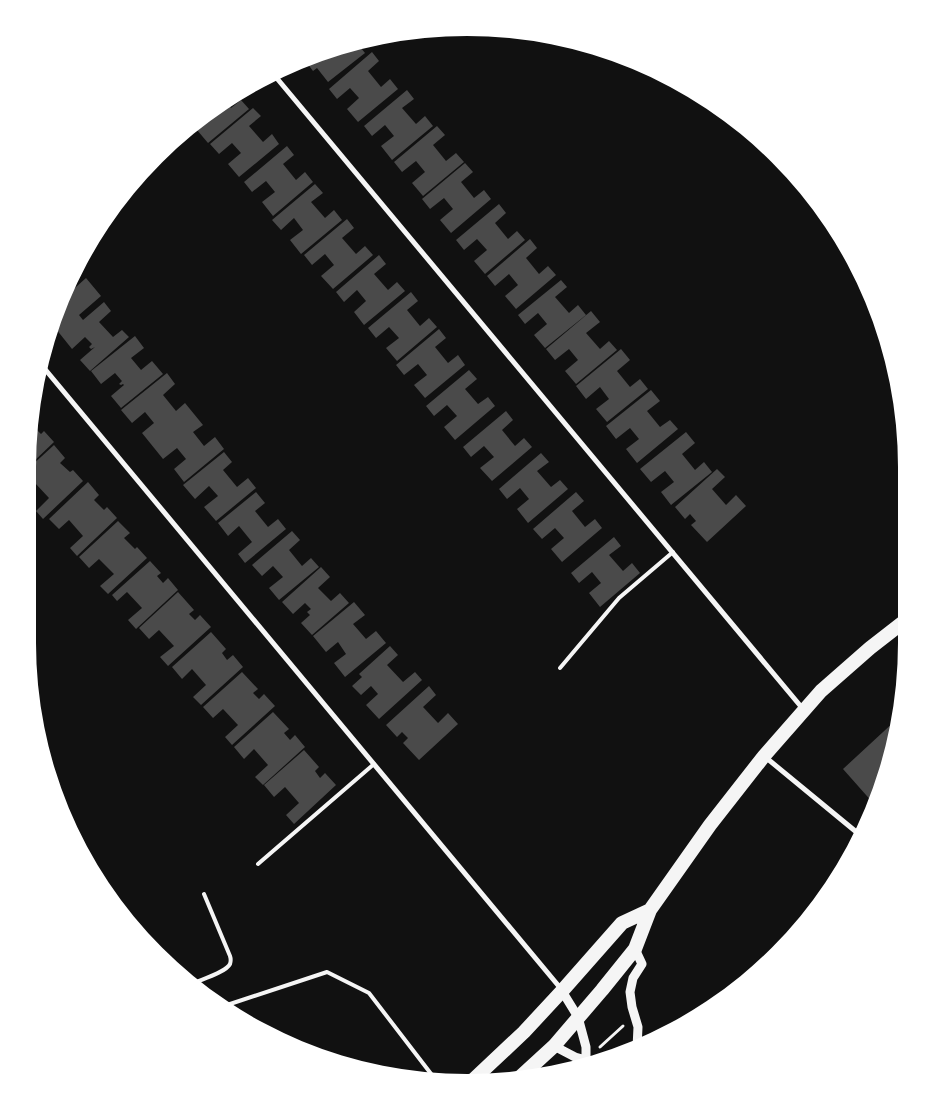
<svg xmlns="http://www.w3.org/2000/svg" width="934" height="1110" font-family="Commissioner,sans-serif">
	<rect width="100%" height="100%" fill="#111"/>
	<path fill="#4a4a4a" d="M357,43L365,53L328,82L317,68L313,71L304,59L343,47L344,48Z
		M372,52L379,61L368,71L381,87L390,79L398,89L358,122L347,109L359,98L350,88L337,99L329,89Z
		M407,90L414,99L402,108L416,124L425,116L433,126L392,160L381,146L394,136L385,125L372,136L364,126Z
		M241,100L249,109L208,143L197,130L210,119L209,117L229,105L231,108Z
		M253,108L261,116L249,126L263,142L272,134L279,144L239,177L228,164L241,153L232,143L219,154L210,144Z
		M437,126L445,135L433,145L446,161L456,153L464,162L423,196L412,183L425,172L416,161L402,172L394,162Z
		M287,146L294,155L283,164L296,180L305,172L313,182L273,216L262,202L275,192L266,181L252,192L244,182Z
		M465,163L473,172L461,182L474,198L484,190L491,199L451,233L440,220L453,209L444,198L430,209L422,199Z
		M315,184L323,193L311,202L325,218L334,210L342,220L301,254L290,240L303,230L294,218L281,230L272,220Z
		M499,204L506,213L495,223L508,239L517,231L525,240L485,274L474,261L487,250L477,239L464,250L456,240Z
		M347,219L354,228L342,238L356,254L365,246L373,255L333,289L321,276L334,265L325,254L312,265L304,255Z
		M530,239L537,248L526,258L539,274L548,266L556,275L516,309L505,296L518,285L509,274L495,286L487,276Z
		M379,255L386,264L374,274L388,290L397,282L405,291L364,325L354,312L366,301L357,290L344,302L336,292Z
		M86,278L101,296L79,315L83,320L104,302L111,311L99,322L113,337L122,330L129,337L90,371L80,360L95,347L91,349L89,347L92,344L85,337L72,349L56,329L66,296Z
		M561,280L567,287L555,297L569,313L578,305L586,315L545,348L534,335L547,324L538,313L525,324L518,315Z
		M411,292L418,301L407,310L420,326L429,318L437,327L397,361L386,348L399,338L389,327L376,338L368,328Z
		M591,311L600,322L586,333L600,349L609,341L617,350L576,384L565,371L578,360L569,349L555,360L546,349Z
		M439,329L446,338L435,347L448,363L458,355L465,365L425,398L414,385L427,375L418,364L404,375L396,365Z
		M135,336L144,348L131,358L141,370L152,361L163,374L121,408L111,396L124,385L123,384L121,385L119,384L122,381L121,380L115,373L101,384L91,371Z
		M621,349L630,360L617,371L630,387L640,379L648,389L607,422L596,409L609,399L600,387L586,399L576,386Z
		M469,370L477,379L465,389L478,404L488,397L495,406L455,440L444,427L457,416L447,405L434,416L426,406Z
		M167,373L175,384L163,395L176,411L185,403L203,425L193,432L204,446L215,437L224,449L184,482L174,469L186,459L177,448L163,459L142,433L154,423L145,412L132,423L121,410Z
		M651,390L660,401L647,411L660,427L670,420L678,429L637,463L626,449L639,439L630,428L616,439L606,426Z
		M506,411L513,420L502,430L515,446L524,438L532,447L492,481L480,468L494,457L484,446L471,457L463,447Z
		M31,413L37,419L31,424L41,434L44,431L54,442L30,465Z
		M686,432L695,443L682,454L695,470L704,462L712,472L671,505L661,492L674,482L665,471L651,482L640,469Z
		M54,445L65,458L60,463L70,472L73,470L83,481L43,519L36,511L49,498L35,483L30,487V467Z
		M224,452L232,462L223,470L237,487L248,478L256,488L216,521L204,507L218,496L209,486L195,499L183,485Z
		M541,453L549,462L537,471L551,487L560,480L568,489L528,523L517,509L529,499L520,488L507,499L499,489Z
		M717,469L725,477L712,489L726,505L736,495L746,506L707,542L691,525L696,521L690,514L685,519L675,507Z
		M88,482L99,495L94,500L104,510L107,507L117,518L77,556L70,548L83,536L69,520L59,529L49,519Z
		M256,492L265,503L255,511L268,527L278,519L286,529L245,563L238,554L252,542L239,526L228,536L218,523Z
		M576,492L584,501L572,511L585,527L595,519L602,528L562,562L551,549L564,538L555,528L542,539L533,529Z
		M118,521L130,533L124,538L135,549L137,547L147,558L108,594L100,586L114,574L99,559L89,568L79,557Z
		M292,531L300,540L289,550L302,566L311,558L319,567L279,600L269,588L283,577L273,566L262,576L252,565Z
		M614,537L621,546L609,555L623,571L632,563L640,573L600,607L589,593L601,583L592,572L579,583L571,573Z
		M150,561L161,573L157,576L163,583L168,578L178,590L136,629L128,620L142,608L127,592L117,601L112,595Z
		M321,567L330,577L318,588L331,601L340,593L349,603L312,635L301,623L310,615L307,612L311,609L305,603L293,614L282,602Z
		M178,592L194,610L189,614L195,620L200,615L211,627L168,666L160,657L174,646L159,630L149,639L139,628Z
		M354,602L365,615L353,624L366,639L376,631L386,643L345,677L334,663L346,654L338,642L326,652L313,636Z
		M211,632L226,649L222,653L227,660L233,655L243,667L201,705L193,697L206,685L192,669L182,679L172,667Z
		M390,646L398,655L387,665L403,682L415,672L422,680L379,719L366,705L378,694L371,686L361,695L352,686L362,677L359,674Z
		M242,672L258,689L253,693L259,699L264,694L275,706L232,745L225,737L238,725L223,709L213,718L203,707Z
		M429,686L436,695L423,707L438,723L448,713L458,724L419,760L403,743L408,738L402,732L397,737L386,725Z
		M273,712L289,729L284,733L290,740L295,735L305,747L263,785L255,777L268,765L254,749L244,759L234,747Z
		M896,720L883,784L874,804L843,769Z
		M304,750L319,767L315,771L320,778L325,773L336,785L294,824L286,815L299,803L285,787L274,797L264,785Z"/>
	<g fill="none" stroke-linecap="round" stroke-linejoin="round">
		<path stroke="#f5f5f5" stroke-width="3" d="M600,1047L623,1026"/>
		<path stroke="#f5f5f5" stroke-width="4" d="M560,668L619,598L673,552
			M258,864L374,764
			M194,983C203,979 226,972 230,964C231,961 231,959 230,956L204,894
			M221,1007L327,972L369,993L435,1079"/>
		<path stroke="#f5f5f5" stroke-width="5" d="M275,76L803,709
			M44,368L562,990
			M764,756L860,835"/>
		<path stroke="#f5f5f5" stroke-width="9" d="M635,949L642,964L633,978L630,992L632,1007L638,1027L637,1048
			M562,991L578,1017L586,1047V1060L587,1062
			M554,1046L575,1057L586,1060"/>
		<path stroke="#f5f5f5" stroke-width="14" d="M474,1079L524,1032L562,991L622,923L650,910
			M518,1079L554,1046L602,990L635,949L650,910L710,825L764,756L821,691L870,648L906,620"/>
	</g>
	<path d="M0 0H934V1110H0ZM467 36H467A431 431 0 0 1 898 467V643A431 431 0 0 1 467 1074H467A431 431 0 0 1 36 643V467A431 431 0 0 1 467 36Z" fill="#fff" fill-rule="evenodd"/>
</svg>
